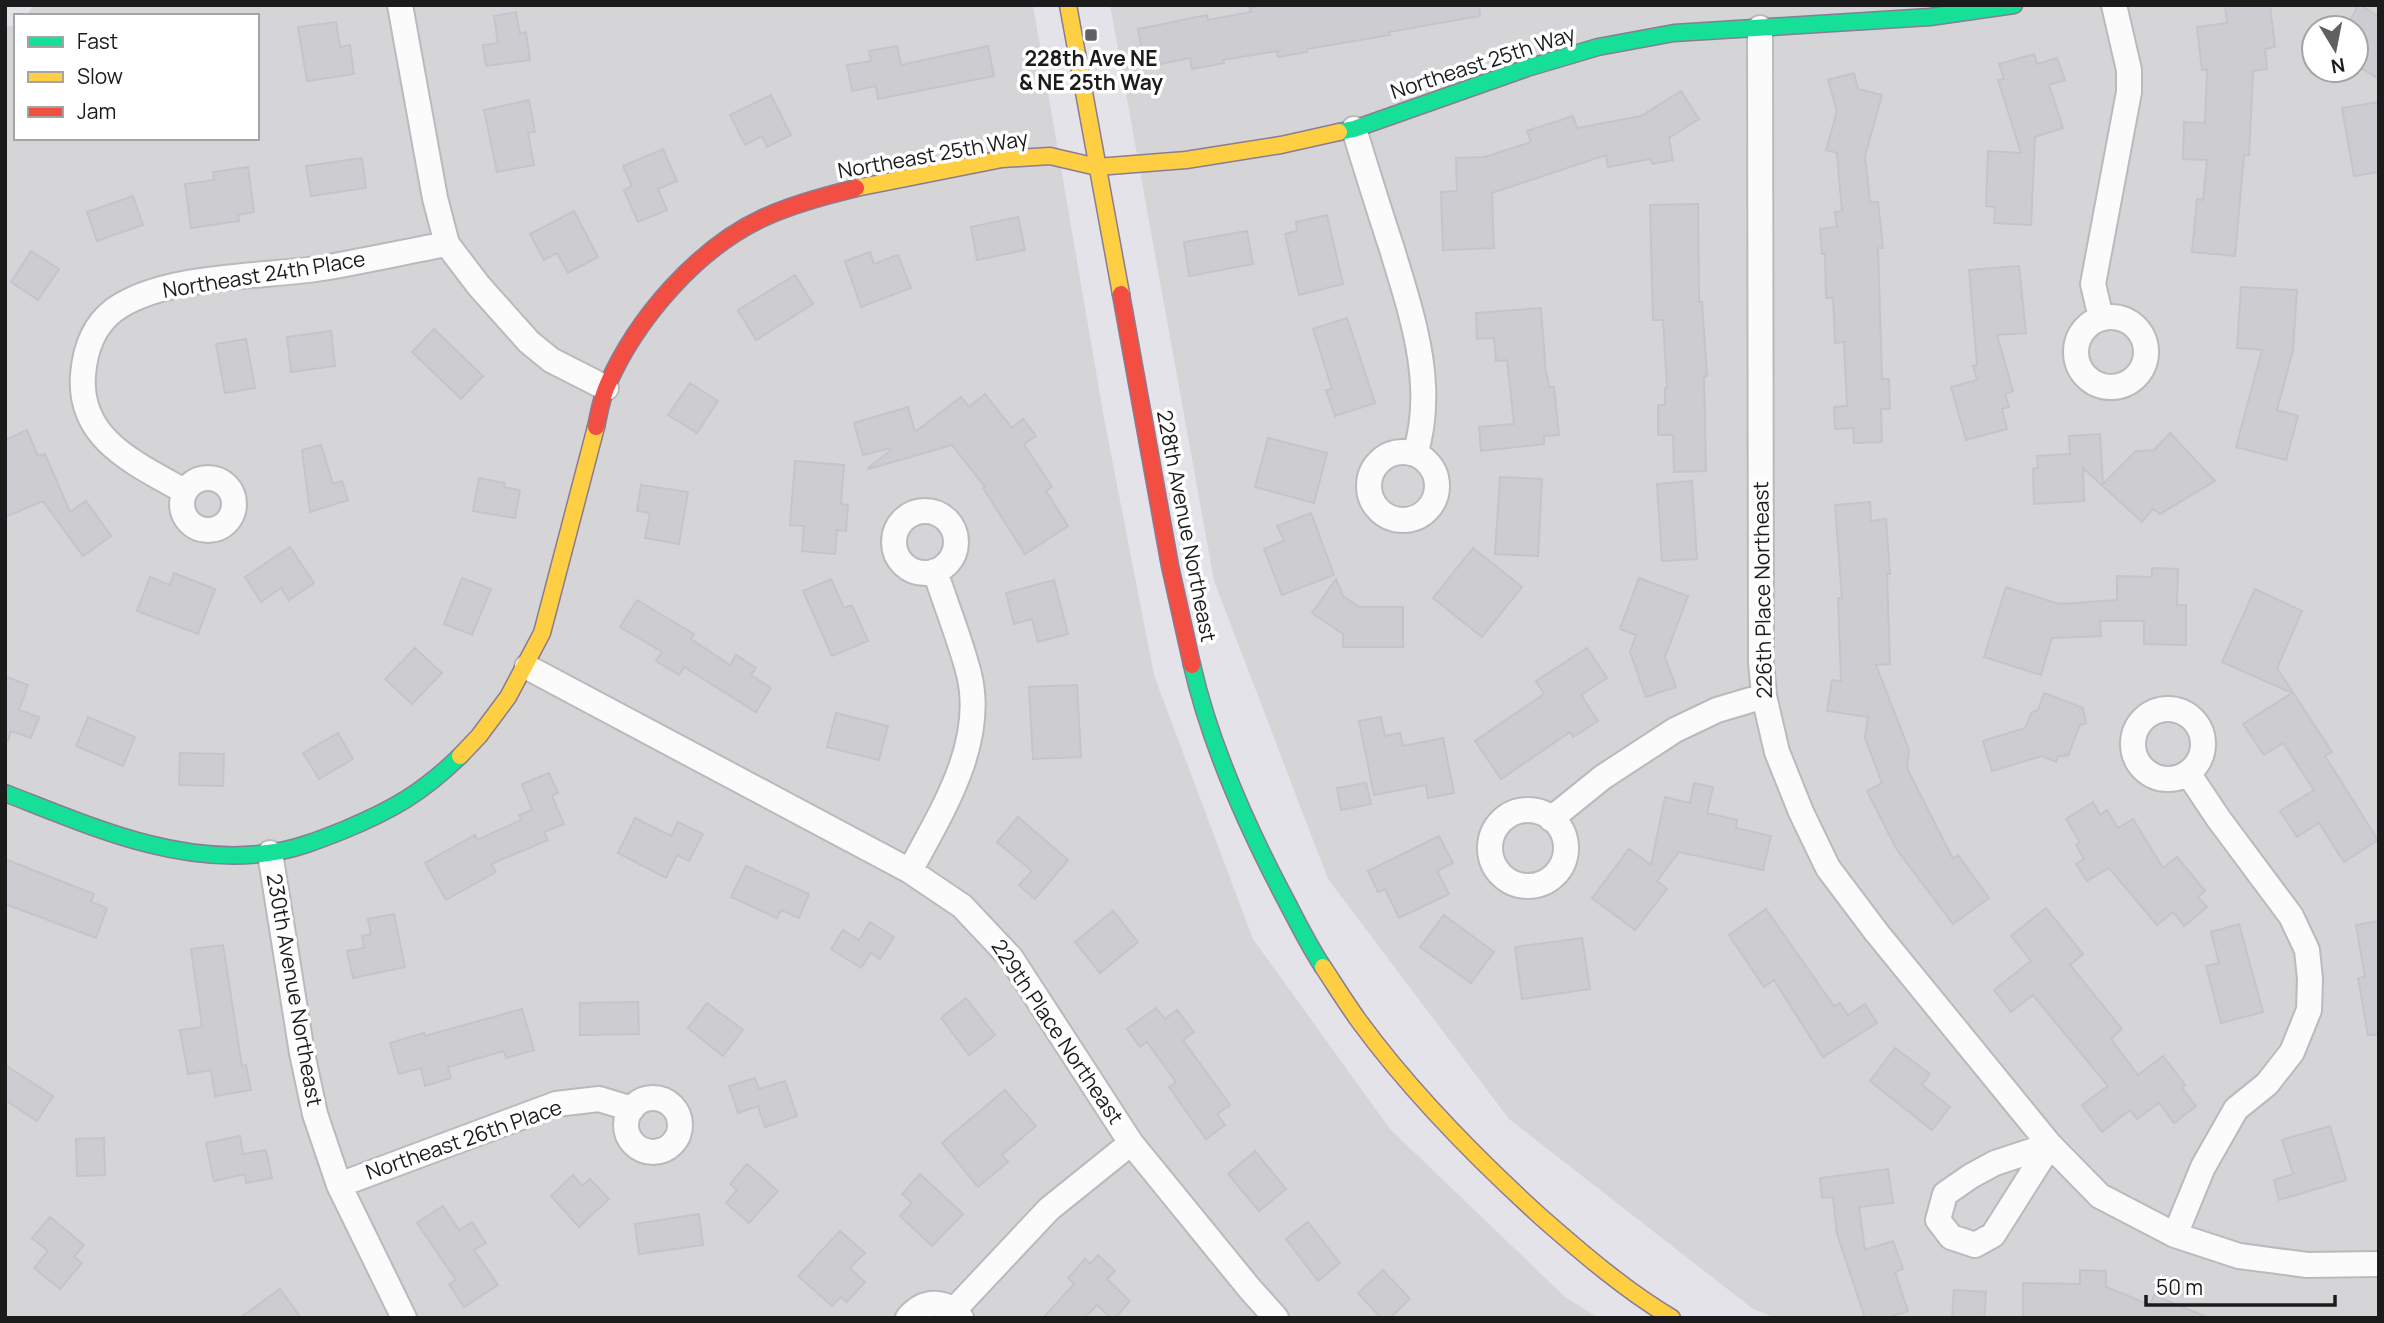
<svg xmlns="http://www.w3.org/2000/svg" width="2384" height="1323" font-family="Manrope,sans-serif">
	<rect width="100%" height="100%" fill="#e4e3e9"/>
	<path fill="#d5d5d8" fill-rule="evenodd" d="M34,5H1033L1104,418L1154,675L1253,939L1390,1129L1565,1297L1599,1318H5V26H16V138H257V16H26Z
		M1110,5H2379V1318H1776L1753,1309L1509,1119L1328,879L1214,581ZM2314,28H2356V70H2314Z"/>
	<path fill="#cdcdd1" stroke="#c5c4cc" stroke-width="2" d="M1265,5H1479L1480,16L1389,32L1390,35L1307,49V52L1278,57L1277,51L1223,60L1224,63L1192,69L1190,58L1145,67L1138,29L1207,15L1208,20L1251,12L1250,8Z
		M2225,5H2270L2275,47L2265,49L2267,69L2253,71L2249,155H2244L2235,256L2192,252L2197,199L2203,200L2207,160L2183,159L2184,122L2205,123L2207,69L2202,70L2197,27L2227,23Z
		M2356,5H2361L2379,17V79L2356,65V28H2345L2356,10Z
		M516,12L520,34L526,32L530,60L486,66L483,45L498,43L494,16Z
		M336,22L340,47L350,45L354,74L307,81L298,27Z
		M897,46L901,65L988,46L994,76L878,99L876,86L852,91L847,65L871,61L869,51Z
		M2034,54L2037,64L2057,58L2065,80L2049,85L2063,128L2035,137L2031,225L1994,223L1995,207L1986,206L1988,151L2021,153L1998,80L2004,79L1999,64Z
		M1854,73L1858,89L1882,95L1865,156L1870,202H1878L1883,248H1878L1882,379H1889L1890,409H1881L1882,442L1854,443L1853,428L1835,429L1834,407L1847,406L1844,342L1835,343L1833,298H1826L1825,254H1822L1820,229L1837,227L1835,212L1842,211L1837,153L1826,150L1837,111L1828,80Z
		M1681,91L1699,119L1669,138L1673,160L1653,164L1650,159L1608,167L1606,155L1492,193L1494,248L1443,250L1441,192L1457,191L1456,158L1485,157L1531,142L1527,131L1573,116L1577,128L1641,116Z
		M771,95L791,135L767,147L762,136L745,145L730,115Z
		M529,100L535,132L528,133L534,165L497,172L484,110Z
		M2379,102V172L2354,176L2342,108Z
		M663,149L677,181L658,189L667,210L638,222L624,190L632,186L623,166Z
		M362,158L366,188L311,196L306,166Z
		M248,167L254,212L238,215L239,221L191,228L185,184L214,180L213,172Z
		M133,196L143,225L97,241L87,212Z
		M1698,204L1699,302H1702L1707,376H1704L1706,471L1674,472L1673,435H1658V405H1665V388H1667L1663,320H1653L1650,205Z
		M574,211L598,257L568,273L557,253L544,260L530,234Z
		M1327,215L1343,284L1299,295L1285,234L1297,231L1296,222Z
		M1018,217L1025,250L977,260L971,227Z
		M1247,231L1253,264L1189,276L1184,242Z
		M31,251L59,269L38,300L11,282Z
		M870,252L874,264L898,255L911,288L861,307L845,261Z
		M2019,266L2026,333L1997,335L2013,391L2005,394L2009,407L2002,409L2007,429L1966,440L1951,387L1977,380L1973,366L1977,365L1969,270Z
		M795,275L813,304L756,340L738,310Z
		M2241,287L2297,290L2293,350L2277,410L2298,416L2286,460L2236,447L2262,350L2237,348Z
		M1541,308L1546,375H1547L1549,387H1554L1559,435L1544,436V444L1481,451L1479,427L1514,424L1507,360L1496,361L1494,338L1477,339L1476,313Z
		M1347,318L1375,403L1335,416L1326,390L1332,389L1313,329Z
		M434,329L483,376L461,399L412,352Z
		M331,331L335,366L291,372L287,337Z
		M246,339L255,388L225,393L216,344Z
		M690,383L718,401L697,433L668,415Z
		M985,394L1012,428L1023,419L1036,436L1024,444L1052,487L1046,491L1068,526L1025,554L983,488L985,487L952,445L869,469L868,468L890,451V448L863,455L854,423L908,407L915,432L961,397L969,407Z
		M27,430L38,456L45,454L70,512L86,501L111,536L83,556L43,501L5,517V440Z
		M2170,433L2215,481L2160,514L2153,509L2142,522L2083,468L2084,501L2034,504L2033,469L2038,468L2037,456L2070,454L2069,436L2100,434L2103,484L2136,451L2154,450Z
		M1268,438L1327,453L1314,503L1255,487Z
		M321,445L333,484L342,481L348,500L310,512L302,450Z
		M795,461L844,465L841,504L848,505L846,531L837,530L835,554L802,551L804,526L790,525Z
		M1500,477L1542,479L1538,556L1495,554Z
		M479,478L505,483L504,487L520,490L515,518L473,511Z
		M1692,481L1697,559L1662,561L1657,484Z
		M641,485L688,492L679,544L645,538L650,513L637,511Z
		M1870,502L1871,521L1886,519L1890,574H1887L1890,664L1876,665L1909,750L1907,768L1953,859L1958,855L1989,898L1953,924L1897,850L1867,791L1882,783L1865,738L1868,717L1827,711L1832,680L1841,681L1838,598H1842L1835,505Z
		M1311,513L1334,575L1282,595L1264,549L1284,541L1277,526Z
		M290,547L314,583L289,600L281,588L261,602L245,577Z
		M1473,548L1522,587L1482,637L1433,598Z
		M2152,568L2178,569L2177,605H2186V645L2144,644V621H2100L2101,636L2052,638L2041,675L1984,657L2006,587L2059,604L2117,600V576L2152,577Z
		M174,573L215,589L198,634L137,611L150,577L170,585Z
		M462,578L491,589L472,635L444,624Z
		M1639,578L1688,596L1665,657L1676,687L1646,697L1630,652L1636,635L1620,629Z
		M831,579L844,608L852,605L868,641L832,656L803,591Z
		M1336,579L1343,596L1359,607H1403V647H1343V634L1312,613Z
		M1054,580L1068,634L1038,642L1032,619L1014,624L1006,593Z
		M2255,589L2302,611L2277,668L2332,752L2325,756L2378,840L2344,862L2319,823L2297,837L2280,811L2314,790L2283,743L2264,755L2243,724L2292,693L2222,662Z
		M637,600L694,634L691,639L730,665L736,655L756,668L751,675L771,688L756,712L684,667L679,675L656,661L662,652L620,627Z
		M415,648L442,673L412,704L385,679Z
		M1587,648L1607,678L1581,695L1598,721L1573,737L1570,732L1501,779L1475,741L1544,694L1536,681Z
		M5,676L28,685L19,710L39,717L31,738L11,731L8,741H5Z
		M1077,685L1081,757L1033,759L1029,687Z
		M2044,693L2083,708L2086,723L2080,725L2068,756L2065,755L2064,757L2059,755L2056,762L2042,756L1992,771L1983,741L2025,728L2032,712L2038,710Z
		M836,713L888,726L879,760L827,747Z
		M88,717L135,737L123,766L76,746Z
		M1381,717L1385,736L1400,733L1403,746L1443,738L1454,793L1428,798L1426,785L1374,795L1359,721Z
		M338,733L353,759L319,779L303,753Z
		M180,753L224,754L223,786L179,785Z
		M549,773L558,793L552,796L564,824L544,832L548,840L491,864L496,872L446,900L425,863L475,835L477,840L521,820L519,815L532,810L522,784Z
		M1366,783L1371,804L1341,810L1337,788Z
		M1694,783L1713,787L1707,813L1737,820L1736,828L1771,836L1763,870L1679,852L1657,881L1667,889L1635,930L1592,898L1629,849L1651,865L1665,797L1690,803Z
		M2093,802L2100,815L2107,810L2118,828L2133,819L2163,868L2177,857L2205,891L2198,897L2207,907L2184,926L2173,912L2157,925L2109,868L2087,881L2076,864L2084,859L2076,845L2080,842L2066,819Z
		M1018,817L1068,860L1035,899L1019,885L1032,871L997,842Z
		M635,818L671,836L678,822L703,834L689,861L677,855L666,878L618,853Z
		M1439,836L1453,863L1437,871L1449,894L1399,918L1385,889L1378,892L1368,871Z
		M5,859L94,894L91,902L107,908L96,938L5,904Z
		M746,866L809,894L799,918L781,910L777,918L731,897Z
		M2046,908L2083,954L2070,965L2122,1029L2111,1039L2138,1075L2163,1056L2185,1085L2182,1088L2196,1106L2174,1123L2159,1103L2137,1119L2130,1110L2102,1132L2082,1105L2108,1086L2033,995L2011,1012L1994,990L2031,961L2011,936Z
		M1766,909L1834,1006L1840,1003L1848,1015L1865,1004L1877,1023L1823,1057L1774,980L1764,987L1729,935Z
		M1113,911L1138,942L1100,973L1075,942Z
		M394,914L405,967L353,978L347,951L364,948L362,936L371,934L368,919Z
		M1444,915L1494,952L1471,983L1420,947Z
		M2379,921V1035H2368L2358,978L2365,977L2356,925Z
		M870,922L894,937L880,959L871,953L861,968L831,949L843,930L859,940Z
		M2239,924L2263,1012L2221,1023L2206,966L2219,963L2211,932Z
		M1582,938L1590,989L1522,999L1515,947Z
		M223,945L242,1066L246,1065L251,1090L215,1096L211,1070L188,1074L180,1030L202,1027L191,949Z
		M966,998L995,1035L969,1055L941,1018Z
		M638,1002L639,1034L580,1035V1003Z
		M707,1003L743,1030L723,1056L688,1028Z
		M1156,1008L1165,1019L1177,1010L1194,1032L1183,1040L1230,1105L1217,1114L1225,1125L1206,1139L1169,1087L1176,1082L1147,1042L1140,1047L1127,1029Z
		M522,1009L534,1050L506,1058L504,1051L448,1067L451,1078L425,1086L421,1068L399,1074L390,1043L424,1033L425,1036Z
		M1895,1048L1930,1074L1922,1085L1950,1107L1932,1130L1870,1081Z
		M5,1065L53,1096L37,1121L5,1100Z
		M755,1078L759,1089L785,1081L797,1116L765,1127L758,1106L738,1113L729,1086Z
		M1005,1090L1036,1126L1002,1155L1008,1162L978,1187L942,1143Z
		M2330,1126L2346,1180L2279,1200L2274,1180L2293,1174L2282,1140Z
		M240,1136L243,1154L266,1150L272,1178L246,1183L245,1174L214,1181L206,1143Z
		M104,1138L105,1175L77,1176L76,1139Z
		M1255,1151L1286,1189L1259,1211L1228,1174Z
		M747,1164L778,1191L749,1223L726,1203L737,1190L730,1184Z
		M1888,1169L1893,1203L1859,1207L1865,1250L1893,1241L1903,1269L1895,1272L1908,1311L1886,1318H1865L1837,1234L1833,1197L1822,1198L1820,1178Z
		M920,1174L963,1214L932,1246L900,1216L912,1203L902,1194Z
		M573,1175L582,1186L590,1179L609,1199L579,1227L551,1196Z
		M443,1206L459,1230L472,1222L486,1243L474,1250L498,1285L464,1307L449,1284L456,1280L417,1223Z
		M699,1214L703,1245L639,1254L635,1224Z
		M50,1217L84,1245L74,1257L82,1263L60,1289L34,1268L48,1251L32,1238Z
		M1308,1222L1340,1263L1318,1281L1286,1239Z
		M840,1231L865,1253L850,1268L865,1282L847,1302L841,1297L832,1306L798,1276Z
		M1098,1255L1115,1271L1107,1279L1130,1301L1115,1318H1111L1097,1305L1085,1318H1043L1074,1284L1068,1278L1085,1259L1090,1264Z
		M1383,1270L1410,1299L1390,1318H1381L1358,1293Z
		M2080,1270L2106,1271V1287L2150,1305L2154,1295L2209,1318H2023V1283L2080,1284Z
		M280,1289L301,1318H240Z
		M1954,1290L1986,1292L1984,1318H1952Z"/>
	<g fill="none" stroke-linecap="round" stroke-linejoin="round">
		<g stroke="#bababc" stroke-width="28">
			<path id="street" d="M400,5L435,198L447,244L479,286L529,342L551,360L606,388
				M1760,28L1761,662L1764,696L1777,752L1801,812L1828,868L1877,933L2050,1145L2100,1196L2175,1235L2239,1256L2307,1265L2379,1264
				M1354,129C1366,168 1378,207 1391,246C1411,312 1437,385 1415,454
				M2076 352a35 35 0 1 1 70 0a35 35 0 1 1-70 0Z
				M2101,318L2093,284L2129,92V70L2114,5
				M1369 486a34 34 0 1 1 68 0a34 34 0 1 1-68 0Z
				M182 504a26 26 0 1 1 52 0a26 26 0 1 1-52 0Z
				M184,491C137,464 78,440 83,375C85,350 93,326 114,310C163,275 257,277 316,269C360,262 403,252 447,244
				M894 542a31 31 0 1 1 62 0a31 31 0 1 1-62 0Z
				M527,667L910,871L962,906L1011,958L1131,1143L1250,1289L1276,1318
				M2133 744a35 35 0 1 1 70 0a35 35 0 1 1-70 0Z
				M1490 848a38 38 0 1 1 76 0a38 38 0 1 1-76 0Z
				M1551,819L1603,777L1675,730L1717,710L1764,696
				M270,853L302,1053L315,1114L339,1185L404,1318
				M910,871C941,812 986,744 969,674C960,639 946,605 935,571
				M626 1125a27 27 0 1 1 54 0a27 27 0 1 1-54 0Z
				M2050,1145L1993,1235L1975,1245L1951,1237L1938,1220L1945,1194L1971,1176L1995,1163Z
				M339,1185L556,1104L599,1099L632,1109
				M2175,1235L2203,1167L2236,1109L2267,1084L2292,1052L2309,1010L2310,979L2307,950L2291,916L2218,818L2188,773
				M954,1310L1049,1209L1131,1143
				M908,1318C924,1299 945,1299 961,1318"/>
		</g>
		<g stroke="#8a7c92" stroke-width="19">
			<path id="fast" d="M1339,132L1354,129L1527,68L1598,47L1674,33L1930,17L2014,5
				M1192,665C1210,744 1244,820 1281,891C1295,917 1307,943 1323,967
				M5,793C88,825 177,866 268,853C294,850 319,840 344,830C392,810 422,793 460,756"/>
		</g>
		<g stroke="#8a7c92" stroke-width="19">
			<path id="slow" d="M1068,5L1121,294
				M856,188L1002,159L1050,156L1097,167L1186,160L1281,145L1339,132
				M460,756L479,736L508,697L542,633L596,427
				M1323,967C1335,985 1346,1003 1359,1021C1411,1092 1475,1157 1541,1217C1582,1253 1625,1290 1672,1318"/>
		</g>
		<g stroke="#8a7c92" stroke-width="19">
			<path id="jam" d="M1121,294L1170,566L1192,665
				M596,427C599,414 601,399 607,386C636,319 697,248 765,217C794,204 825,196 856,188"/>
		</g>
		<use href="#street" stroke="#fbfbfc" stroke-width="24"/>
		<use href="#fast" stroke="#16e098" stroke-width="16"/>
		<use href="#slow" stroke="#ffcf43" stroke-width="16"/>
		<use href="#jam" stroke="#f24e42" stroke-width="16"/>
	</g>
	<rect fill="#616163" stroke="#fff" stroke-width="2.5" x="1084" y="28" width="14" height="14" rx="3.5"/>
	<g text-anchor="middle" stroke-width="7" stroke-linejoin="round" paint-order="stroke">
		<g font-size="21" font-weight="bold" fill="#1b1b1b" stroke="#fff">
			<text x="1091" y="66">228th Ave NE<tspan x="1091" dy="24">&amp; NE 25th Way</tspan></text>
		</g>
		<g font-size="21" fill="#1b1b1b" stroke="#fff">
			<text transform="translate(1483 63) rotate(-18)" y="7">Northeast 25th Way</text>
			<text transform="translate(933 155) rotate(-10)" y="7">Northeast 25th Way</text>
			<text transform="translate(264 275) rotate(-9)" y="7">Northeast 24th Place</text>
			<text transform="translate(1186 526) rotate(79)" y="7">228th Avenue Northeast</text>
			<text transform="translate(1763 590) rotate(-91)" y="7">226th Place Northeast</text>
			<text transform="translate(294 990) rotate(80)" y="7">230th Avenue Northeast</text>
			<text transform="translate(1057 1032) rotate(56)" y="7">229th Place Northeast</text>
			<text transform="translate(464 1140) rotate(-19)" y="7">Northeast 26th Place</text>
		</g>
	</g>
	<rect width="2384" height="1323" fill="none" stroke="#1b1b1b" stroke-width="14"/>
	<rect x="14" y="14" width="245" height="126" fill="#ffffff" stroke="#a4a4a4" stroke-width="2"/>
	<rect x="28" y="37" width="35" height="10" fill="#16e098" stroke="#a4a4a4" stroke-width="2"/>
	<text x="77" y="49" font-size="21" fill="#1b1b1b">Fast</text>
	<rect x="28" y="72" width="35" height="10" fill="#ffcf43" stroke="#a4a4a4" stroke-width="2"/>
	<text x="77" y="84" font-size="21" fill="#1b1b1b">Slow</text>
	<rect x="28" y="107" width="35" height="10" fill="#f24e42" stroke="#a4a4a4" stroke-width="2"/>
	<text x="77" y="119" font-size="21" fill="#1b1b1b">Jam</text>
	<g transform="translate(2335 49) rotate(170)"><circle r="33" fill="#ffffff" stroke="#a4a4a4" stroke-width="2"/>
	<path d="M0-5L12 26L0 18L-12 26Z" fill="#616163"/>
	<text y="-10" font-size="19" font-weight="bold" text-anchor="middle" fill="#1b1b1b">N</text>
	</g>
	<path d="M2146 1295v10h189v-10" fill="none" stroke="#1b1b1b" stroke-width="3.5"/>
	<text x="2156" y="1295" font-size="21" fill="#1b1b1b" stroke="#ffffff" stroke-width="5" paint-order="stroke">50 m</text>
</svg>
